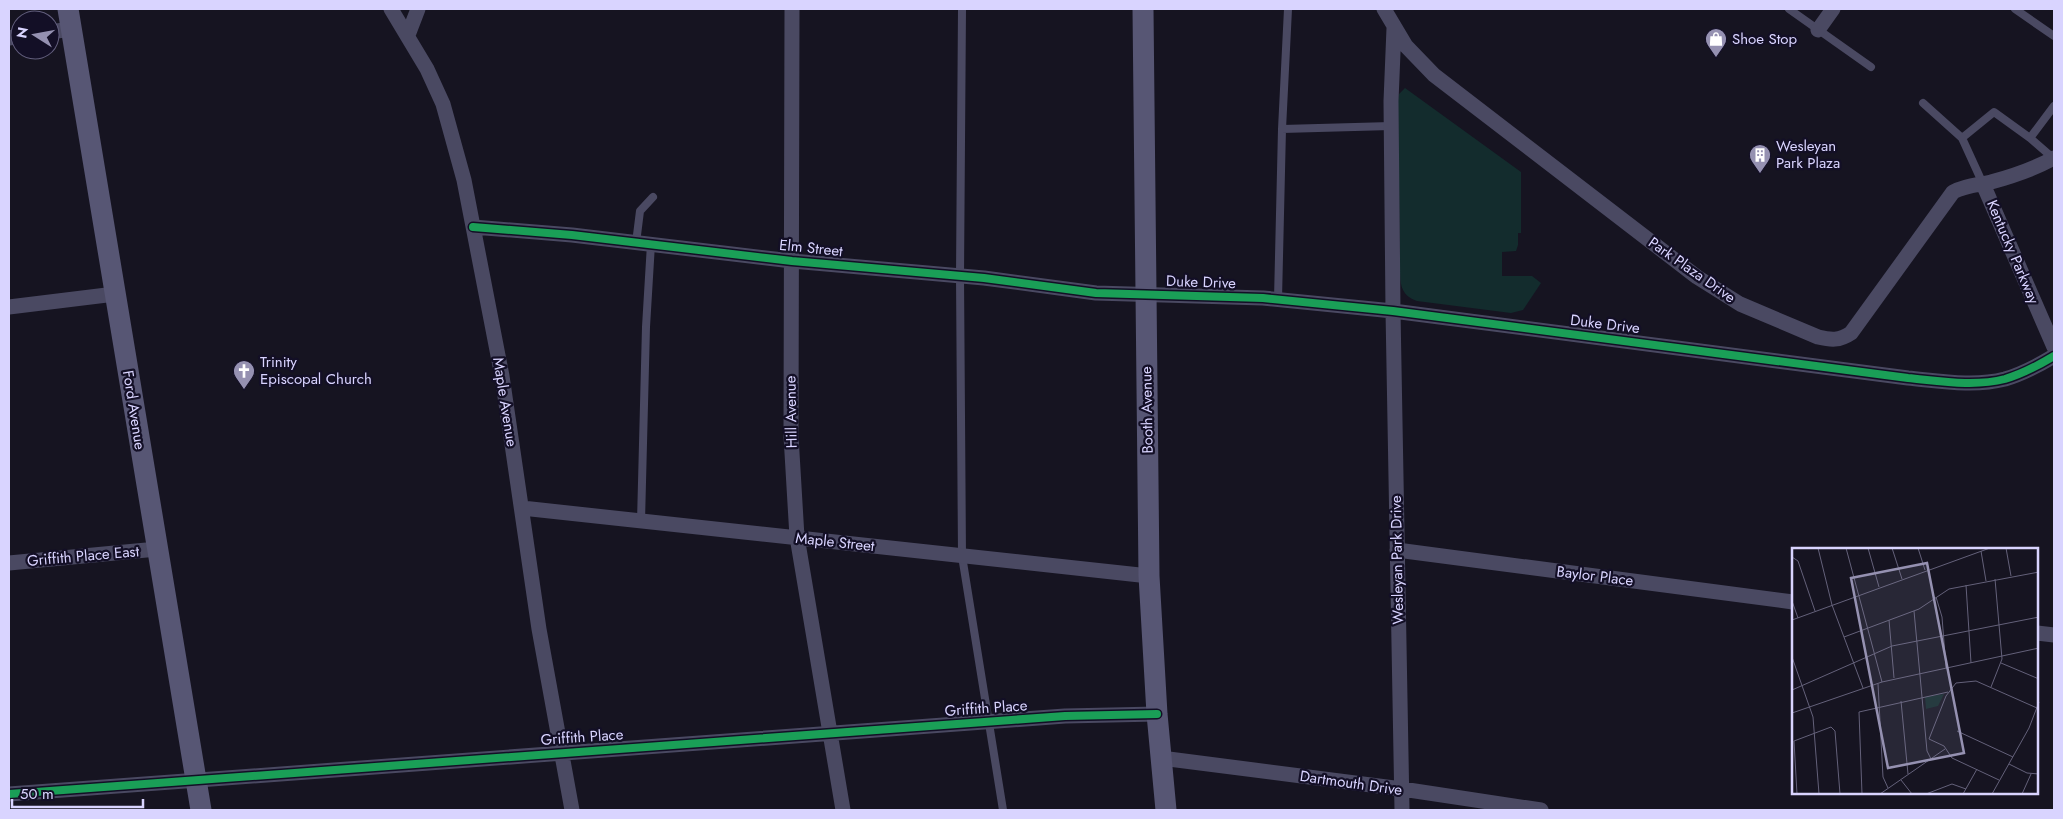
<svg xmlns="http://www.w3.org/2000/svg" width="2063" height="819" font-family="Jost,sans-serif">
	<rect width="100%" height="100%" fill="#161421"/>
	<path fill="#132c2d" d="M1405,88L1521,172V233H1518V245L1516,251L1502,252V276H1532L1541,283L1523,310L1511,313L1417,301C1400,295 1400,283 1400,267L1398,100L1399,94Z"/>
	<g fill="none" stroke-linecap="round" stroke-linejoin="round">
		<path stroke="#4a4962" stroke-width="8" d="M962,9L960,276L962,556L1003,810
			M1789,9L1871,67
			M2015,9L2054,36
			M1923,103L1962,138L1983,184
			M1282,129L1288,9
			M1962,138L1994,112L2030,138L2054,106
			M2030,138L2053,158
			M636,243L640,211L653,197
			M1278,299L1282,129L1391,126
			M641,521L646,327L651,244"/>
		<path stroke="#4a4962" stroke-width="15" d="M391,9L427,69L443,104L464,180L502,376L539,629L572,810
			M792,9L791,436L797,537L843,810
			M1384,9L1406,46L1434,75L1697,277L1740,304L1818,337C1831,340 1839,341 1851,333L1953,192C1966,185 1978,185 1991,182C2013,176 2034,169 2054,158
			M1394,28L1391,101L1393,311L1402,810
			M1818,30L1833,9
			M50,32L71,29
			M408,35L418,9
			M9,38L20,36
			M1983,184L2054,347
			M473,227L572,235L792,261L984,278L1096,293L1263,298L1393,311L1908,378C1940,381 1974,387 2005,379C2022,374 2039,365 2054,356
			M9,307L115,294
			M522,508L1149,576
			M1397,550L1793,602
			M9,563L157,549
			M2037,633L2054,635
			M1161,758L1402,789L1541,810
			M9,794L1065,716L1157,714"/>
		<path stroke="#575674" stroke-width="21" d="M68,9L201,810
			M1143,9L1149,576L1157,714L1166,810"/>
		<g stroke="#130f26" stroke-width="11">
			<path id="cycleway" d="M473,227L572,235L792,261L984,278L1096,293L1263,298L1393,311L1908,378C1940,381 1974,387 2005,379C2022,374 2039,365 2054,356
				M9,794L1065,716L1157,714"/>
		</g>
		<use href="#cycleway" stroke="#1a9f57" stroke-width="8"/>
	</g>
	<defs>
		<g id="shop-pin" transform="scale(1.125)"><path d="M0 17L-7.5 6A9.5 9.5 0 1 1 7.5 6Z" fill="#9591b1" stroke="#130f26"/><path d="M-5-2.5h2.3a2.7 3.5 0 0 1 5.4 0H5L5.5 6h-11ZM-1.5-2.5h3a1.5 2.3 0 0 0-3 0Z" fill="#fff"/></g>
		<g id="building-pin" transform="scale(1.125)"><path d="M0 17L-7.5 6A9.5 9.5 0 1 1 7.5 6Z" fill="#9591b1" stroke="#130f26"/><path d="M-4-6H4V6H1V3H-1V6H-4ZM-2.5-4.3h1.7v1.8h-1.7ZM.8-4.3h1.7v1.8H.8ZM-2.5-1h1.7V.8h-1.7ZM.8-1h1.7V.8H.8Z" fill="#fff"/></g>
		<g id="church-pin" transform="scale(1.125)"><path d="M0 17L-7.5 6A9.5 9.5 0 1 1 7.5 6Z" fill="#9591b1" stroke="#130f26"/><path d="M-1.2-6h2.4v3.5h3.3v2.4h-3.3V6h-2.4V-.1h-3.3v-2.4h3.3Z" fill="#fff"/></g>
	</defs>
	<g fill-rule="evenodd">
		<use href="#shop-pin" x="1716" y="39"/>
		<use href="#building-pin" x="1760" y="155"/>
		<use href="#church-pin" x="244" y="371"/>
	</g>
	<g text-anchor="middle" stroke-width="4.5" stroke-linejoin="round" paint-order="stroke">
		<g font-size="15" fill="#d9d4ff" stroke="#130f26" text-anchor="start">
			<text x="1732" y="44">Shoe Stop</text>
			<text x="1776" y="151">Wesleyan<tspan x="1776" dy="17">Park Plaza</tspan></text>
			<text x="260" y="367">Trinity<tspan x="260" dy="17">Episcopal Church</tspan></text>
		</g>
		<g font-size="15" fill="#d9d4ff" stroke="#130f26">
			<text transform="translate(811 248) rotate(6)" y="5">Elm Street</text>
			<text transform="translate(2013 252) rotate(67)" y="5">Kentucky Parkway</text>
			<text transform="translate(1692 270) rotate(35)" y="5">Park Plaza Drive</text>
			<text transform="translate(1201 282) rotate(2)" y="5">Duke Drive</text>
			<text transform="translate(1605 324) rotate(7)" y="5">Duke Drive</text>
			<text transform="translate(505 402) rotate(81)" y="5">Maple Avenue</text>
			<text transform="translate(134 410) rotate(81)" y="5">Ford Avenue</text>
			<text transform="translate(1147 410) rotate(-91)" y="5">Booth Avenue</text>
			<text transform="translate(791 412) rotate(-91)" y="5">Hill Avenue</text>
			<text transform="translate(835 542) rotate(6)" y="5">Maple Street</text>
			<text transform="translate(83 556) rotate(-5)" y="5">Griffith Place East</text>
			<text transform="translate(1397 560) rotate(-91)" y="5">Wesleyan Park Drive</text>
			<text transform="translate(1595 576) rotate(7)" y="5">Baylor Place</text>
			<text transform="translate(986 708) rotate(-4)" y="5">Griffith Place</text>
			<text transform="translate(582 737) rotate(-4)" y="5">Griffith Place</text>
			<text transform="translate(1351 783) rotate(8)" y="5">Dartmouth Drive</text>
		</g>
	</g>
	<g transform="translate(1792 548)">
		<rect width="246" height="246" fill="#161421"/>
		<path d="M152,146L146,158L134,161L133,149Z" fill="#132c2d"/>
		<path fill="none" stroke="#64617a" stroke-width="1" d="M26,0L40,57L71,140M54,0L90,134M76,0L87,39M100,0L110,31M126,0L133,22M214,0L219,28M189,3L194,33M0,9L6,13L23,63M174,37L179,115M144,49L150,69L154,120M0,53L6,70M122,63L135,203L139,211M0,72L198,0M97,72L102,130M52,89L127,61L157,41L247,24M0,109L21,169L27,246M209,115L247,131M86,136L91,229L96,240M199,139L210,111L203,31M0,142L100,98L247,69M109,153L116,226M0,165L90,134L247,100M165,183L221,209M217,216L235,225L247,226M109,232L120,246M207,232L160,210L152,198L137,191L154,148L164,135L184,133L245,160M5,246L2,193L39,179L43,183L48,246M70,246L67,164L156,144M88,246L153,201M134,246L160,236L174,241M171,246L185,221M200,246L237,180L247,154M230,246L239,226"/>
		<path fill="#9591b1" fill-opacity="0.15" stroke="#9591b1" stroke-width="2.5" d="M135,15L172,205L96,220L59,30Z"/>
		<rect width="246" height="246" fill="none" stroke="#d9d4ff" stroke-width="2.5"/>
	</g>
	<rect width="2063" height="819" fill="none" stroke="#d9d4ff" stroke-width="20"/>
	<g transform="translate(35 35) rotate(281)"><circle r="24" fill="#130f26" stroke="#625e7d"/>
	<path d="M0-4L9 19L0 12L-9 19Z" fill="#9591b1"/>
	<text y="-8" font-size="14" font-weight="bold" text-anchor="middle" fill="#d9d4ff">N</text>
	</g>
	<path d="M12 799v8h131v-8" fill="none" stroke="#d9d4ff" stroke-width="2.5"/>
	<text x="20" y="799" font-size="15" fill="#d9d4ff" stroke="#130f26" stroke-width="4" paint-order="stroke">50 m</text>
</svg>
